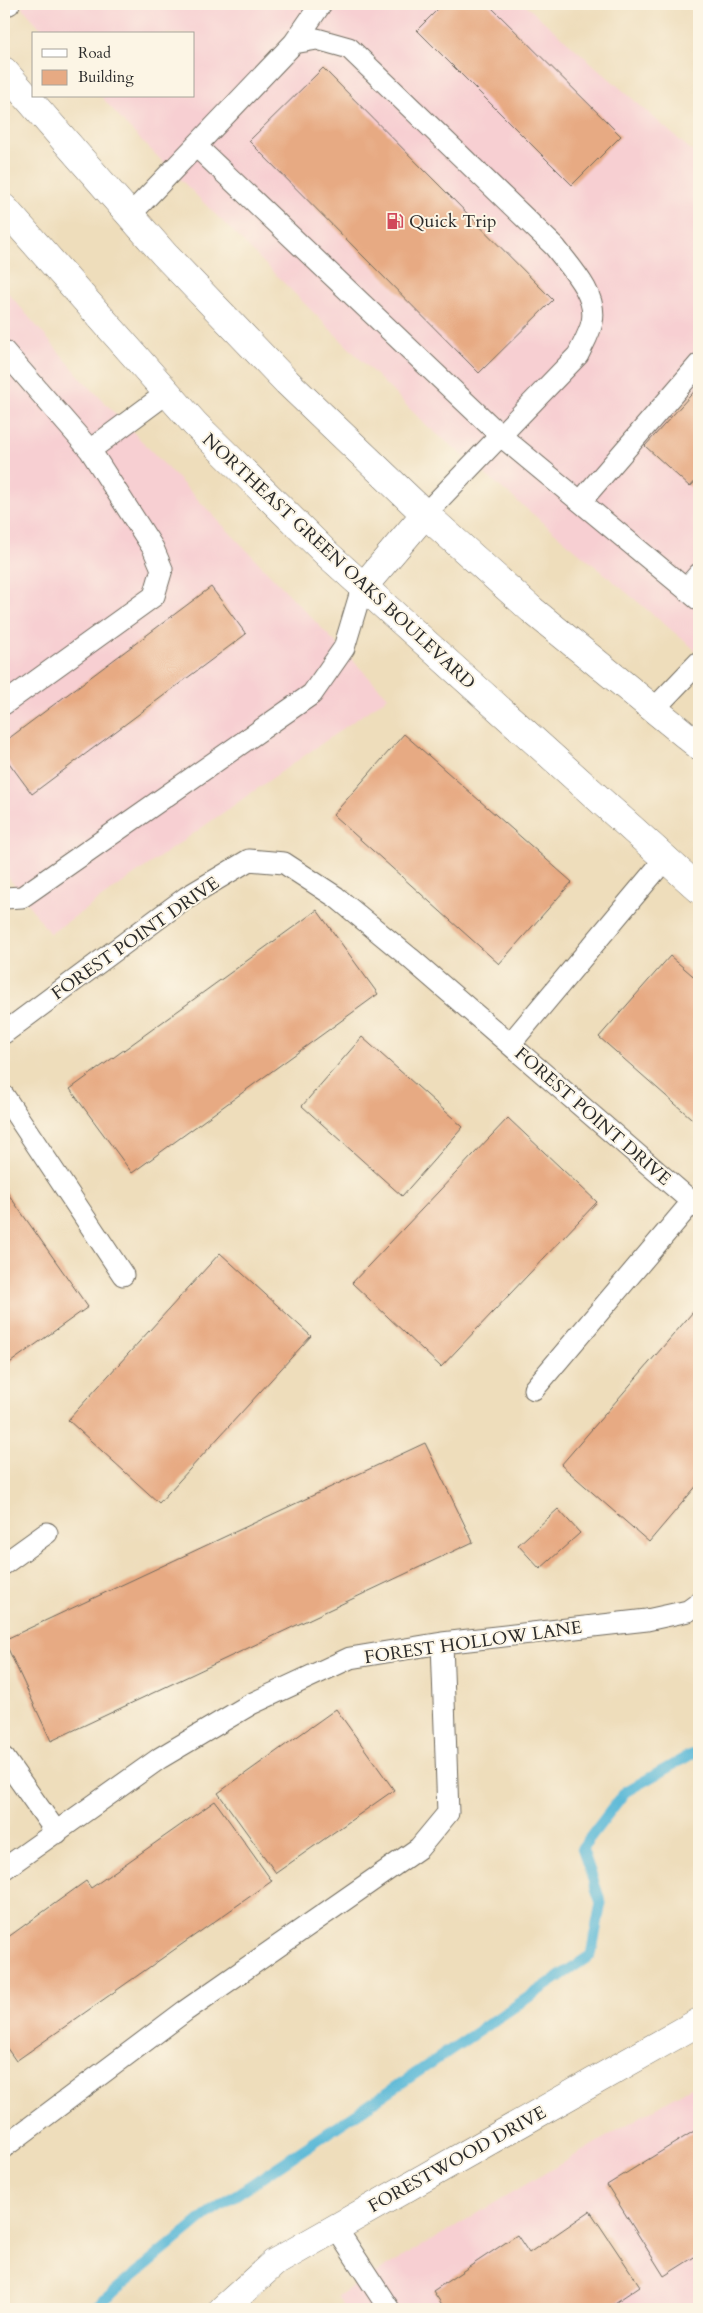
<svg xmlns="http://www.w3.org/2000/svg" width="703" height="2313" font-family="Cardo,serif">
	<rect width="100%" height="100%" fill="#fcf5e5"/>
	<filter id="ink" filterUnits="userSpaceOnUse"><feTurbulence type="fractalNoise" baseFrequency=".02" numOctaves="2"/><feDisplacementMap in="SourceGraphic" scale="10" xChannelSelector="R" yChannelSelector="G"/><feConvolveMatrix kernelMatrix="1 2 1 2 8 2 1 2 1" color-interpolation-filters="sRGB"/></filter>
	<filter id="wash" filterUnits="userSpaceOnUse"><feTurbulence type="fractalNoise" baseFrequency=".0096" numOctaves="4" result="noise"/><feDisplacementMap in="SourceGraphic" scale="20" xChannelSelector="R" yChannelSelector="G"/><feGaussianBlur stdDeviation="1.12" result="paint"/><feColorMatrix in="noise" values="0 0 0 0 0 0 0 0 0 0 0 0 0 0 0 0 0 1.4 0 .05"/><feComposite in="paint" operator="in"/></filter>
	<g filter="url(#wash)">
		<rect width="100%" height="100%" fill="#edb"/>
		<path fill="#f7cfd2" d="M19,4H524L699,157V653L425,424L125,124L101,96H194V34H46Z
			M4,288L83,380L388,697L50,934L4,871Z
			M699,2082V2309H346L337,2296Z"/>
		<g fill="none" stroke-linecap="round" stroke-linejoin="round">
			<path stroke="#59b8d7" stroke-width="11" d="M93,2309L206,2215L591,1955L601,1903L582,1848L625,1792L690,1755L699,1753"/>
		</g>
		<g id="blocks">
			<path fill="#e7aa83" d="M443,4H488L621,136L572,185L417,30Z
				M323,68L553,300L479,373L249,141Z
				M699,386V477L690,487L645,446Z
				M211,587L246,634L32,794L4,756V742Z
				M404,734L572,882L499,964L333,815Z
				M317,910L378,994L132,1173L70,1089Z
				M670,956L699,981V1125L599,1037Z
				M362,1037L463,1127L402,1196L302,1106Z
				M508,1118L597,1202L441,1367L352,1283Z
				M4,1188L88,1307L4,1367Z
				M220,1253L311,1336L159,1503L68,1420Z
				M699,1305V1483L649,1542L561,1465Z
				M425,1443L473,1542L51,1741L4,1640Z
				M558,1509L580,1533L540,1569L518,1545Z
				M336,1709L394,1790L276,1873L218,1793Z
				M215,1801L272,1881L16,2061L4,2044V1940L86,1881L91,1888Z
				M699,2128V2254L664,2276L607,2185Z
				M590,2211L640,2286L606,2309H445L433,2291L517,2235L529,2253Z"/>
		</g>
	</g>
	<g filter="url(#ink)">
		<use href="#blocks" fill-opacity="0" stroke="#6f695d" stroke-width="1"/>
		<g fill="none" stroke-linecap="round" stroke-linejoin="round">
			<g stroke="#6f695d" stroke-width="23">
				<path id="service" d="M4,6L9,4
					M294,43L321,4
					M196,146L501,436L699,600
					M130,215L294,43L317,39L349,48L555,247C570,267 598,295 592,322C590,333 583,344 578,355L425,514
					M4,351L90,450
					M581,501L699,364
					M686,589L699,574
					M4,704L154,596L162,569L153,548L90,450L167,393
					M654,709L699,662
					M4,898L22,897L312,694L344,648L362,588
					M4,1033L187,897L249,860L284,863L336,897L410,958L699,1208
					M510,1044L665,859
					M4,1096L123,1275
					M534,1389L692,1202
					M4,1564L47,1533
					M4,1758L57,1833
					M4,1869L160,1758L251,1704L350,1658L442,1643L647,1620L688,1611L699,1603
					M4,2147L185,2011L419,1848L448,1813L442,1643
					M336,2228L389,2309"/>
			</g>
			<g stroke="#6f695d" stroke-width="29">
				<path id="tertiary" d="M223,2309L274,2263L699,2022"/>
			</g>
			<g stroke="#6f695d" stroke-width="29">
				<path id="secondary" d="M4,71L164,254L287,382L425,514L532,610L699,746
					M4,208L195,424L327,554L699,889
					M362,588L425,514"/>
			</g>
			<use href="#service" stroke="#fff" stroke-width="21"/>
			<use href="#tertiary" stroke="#fff" stroke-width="28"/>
			<use href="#secondary" stroke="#fff" stroke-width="28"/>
		</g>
	</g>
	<defs>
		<g id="fuel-bare" transform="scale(1.35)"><path d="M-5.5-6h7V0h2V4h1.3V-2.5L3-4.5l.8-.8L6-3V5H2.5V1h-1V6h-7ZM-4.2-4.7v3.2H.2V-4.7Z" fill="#d1495b" stroke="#fcf5e5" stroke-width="2.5" paint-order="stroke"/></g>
	</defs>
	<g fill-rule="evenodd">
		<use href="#fuel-bare" x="395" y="221"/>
	</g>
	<g text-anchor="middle" stroke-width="4" stroke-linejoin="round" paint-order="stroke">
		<g font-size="18" fill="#2b2b2b" stroke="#fcf5e5" text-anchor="start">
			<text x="409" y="227">Quick Trip</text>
		</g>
		<g font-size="18" fill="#2b2b2b" stroke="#fcf5e5">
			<text transform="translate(339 561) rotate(43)" y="6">NORTHEAST GREEN OAKS BOULEVARD</text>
			<text transform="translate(135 938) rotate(-35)" y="6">FOREST POINT DRIVE</text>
			<text transform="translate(593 1116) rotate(41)" y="6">FOREST POINT DRIVE</text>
			<text transform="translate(473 1642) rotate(-8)" y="6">FOREST HOLLOW LANE</text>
			<text transform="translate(457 2159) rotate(-29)" y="6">FORESTWOOD DRIVE</text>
		</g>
	</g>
	<rect width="703" height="2313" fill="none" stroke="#fcf5e5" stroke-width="20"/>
	<rect x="32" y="32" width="162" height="65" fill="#fcf5e5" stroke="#a8a49b"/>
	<rect x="42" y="49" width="25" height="8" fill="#ffffff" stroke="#a8a49b"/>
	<text x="78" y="58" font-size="15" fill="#2b2b2b">Road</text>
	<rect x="42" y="70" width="25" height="15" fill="#e7aa83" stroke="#a8a49b"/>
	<text x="78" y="82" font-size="15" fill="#2b2b2b">Building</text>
</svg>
